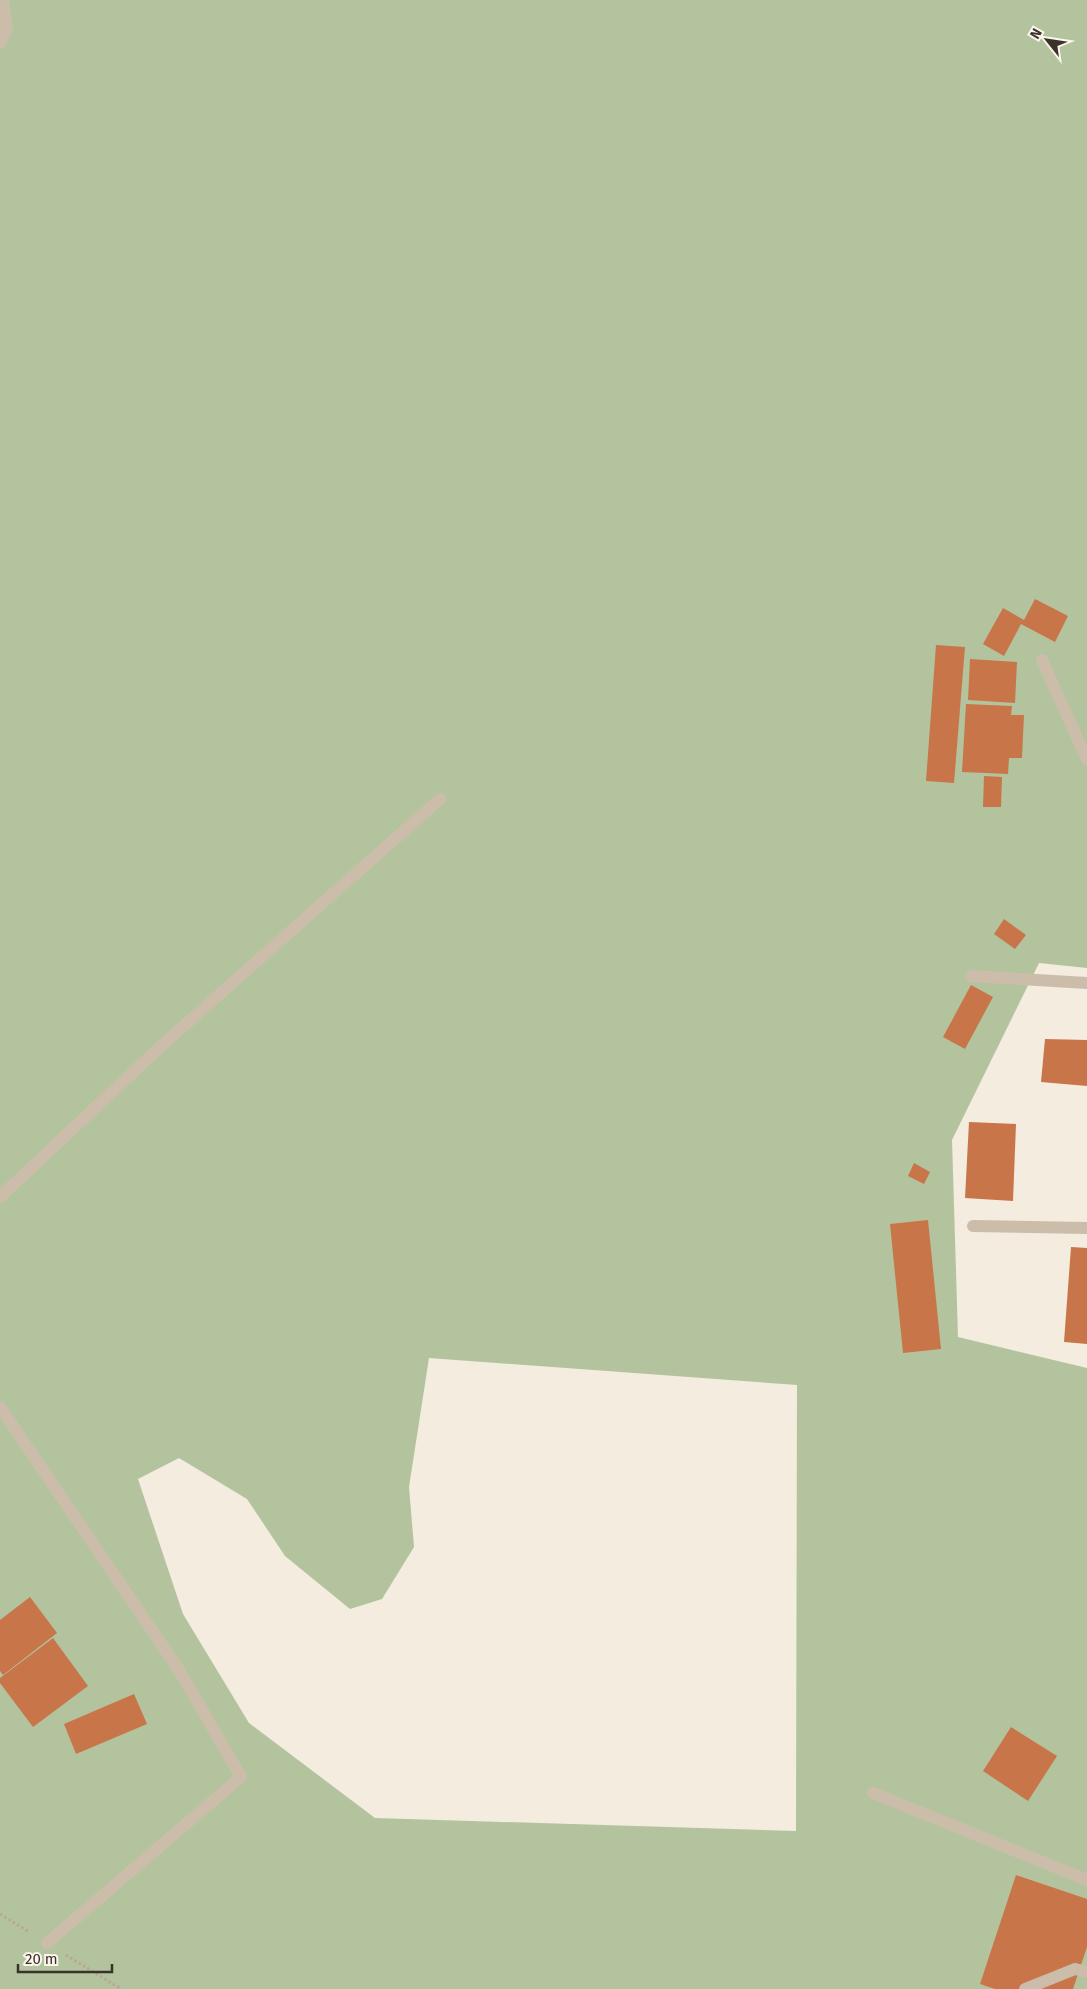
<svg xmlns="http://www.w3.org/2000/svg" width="1087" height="1989" font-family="'Fira Sans',sans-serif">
	<rect width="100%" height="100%" fill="#f3ecdf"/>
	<path fill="#b3c39e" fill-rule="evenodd" d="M0,0H1087V968L1039,963L952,1140L958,1337L1087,1368V1989H0ZM429,1358L797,1385L796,1831L375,1818L249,1723L183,1614L138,1479L179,1458L247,1499L285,1556L350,1609L382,1599L414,1547L409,1487Z"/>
	<path fill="#c87549" d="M1035,599L1068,616L1055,642L1021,624L1004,656L983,644L1003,608L1024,620Z
		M936,645L965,647L954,783L926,781Z
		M970,659L1017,662L1015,703L968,700Z
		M966,704L1012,706L1011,715H1024L1022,758H1009L1008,774L962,772Z
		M984,776L1002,777L1001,807H983Z
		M1004,919L1026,935L1015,949L994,934Z
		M971,985L993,997L965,1049L943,1037Z
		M1045,1039L1087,1040V1086L1041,1082Z
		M969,1122L1016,1124L1013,1201L965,1198Z
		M914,1163L930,1172L924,1184L908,1176Z
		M928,1220L941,1349L903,1353L890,1224Z
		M1071,1247L1087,1248V1344L1064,1342Z
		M30,1597L57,1633L3,1675L0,1671V1620Z
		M53,1638L88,1686L33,1727L0,1683V1678Z
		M134,1694L147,1724L76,1754L64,1724Z
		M1011,1727L1057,1756L1028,1801L983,1771Z
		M1016,1875L1087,1899V1947L1073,1989H995L980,1984Z"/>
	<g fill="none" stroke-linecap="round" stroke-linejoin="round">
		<path stroke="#b8a894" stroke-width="3" stroke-dasharray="2.5 2.5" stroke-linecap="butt" d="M0,1914L29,1932
			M66,1955L121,1989"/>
		<path stroke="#ccbdaa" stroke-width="12" d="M0,43L7,29L3,0
			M1042,660L1087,760
			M971,976L1087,983
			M0,1197L160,1047L440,799
			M973,1226L1087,1228
			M0,1407L179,1670L241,1777L47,1943
			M873,1793L1087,1880
			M1025,1989L1075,1969L1087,1972"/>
	</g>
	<g transform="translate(1047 40) rotate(300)" stroke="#fbf5ec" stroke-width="4" paint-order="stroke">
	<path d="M0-4L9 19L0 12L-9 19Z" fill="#3a312a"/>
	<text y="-8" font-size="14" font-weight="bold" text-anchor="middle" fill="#3a312a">N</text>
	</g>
	<path d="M18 1964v8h94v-8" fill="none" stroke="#3a312a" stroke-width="2.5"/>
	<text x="25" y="1964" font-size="15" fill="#3a312a" stroke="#fbf5ec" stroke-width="4" paint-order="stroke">20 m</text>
</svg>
